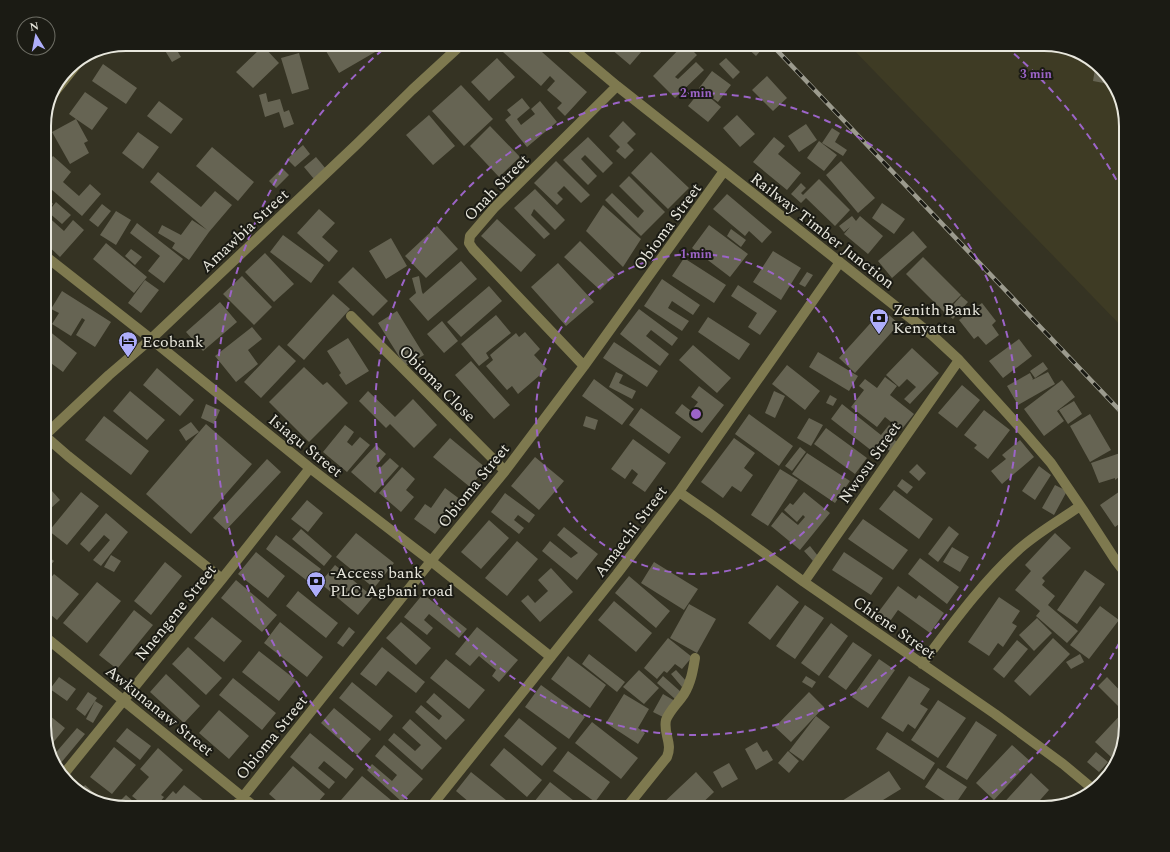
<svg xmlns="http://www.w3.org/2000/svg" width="1170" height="852" font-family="Spectral,serif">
	<rect width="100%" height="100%" fill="#353323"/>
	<path fill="#3e3b24" d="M848,44H1044L1094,61L1117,90L1126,126V331Z"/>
	<path fill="#666453" d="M173,44L181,57L172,62L164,49Z
		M339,44H389L339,73L326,51Z
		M510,44H533L587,92L565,116L557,108L562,103L547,90L555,81L550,76L541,86L503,52Z
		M615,44H648L630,65L611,49Z
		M684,44H702L694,52L697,55L675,77L678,79L696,62L704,70L675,98L653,76Z
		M743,44H766L756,56Z
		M263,46L279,63L253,88L236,72Z
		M299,53L309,89L292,94L281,58Z
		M497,58L515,77L489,101L471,82Z
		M726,58L740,72L733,79L719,64Z
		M1096,63L1110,80L1109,84L1093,81Z
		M103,64L137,88L126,104L92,81Z
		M712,71L731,85L718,102L699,88Z
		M767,76L787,98L773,111L752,90Z
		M461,85L493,119L464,146L432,111Z
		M701,90L721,107L708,122L688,106Z
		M85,92L108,108L92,130L76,119L88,141L84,143L89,153L70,164L52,132L76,119L69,114Z
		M266,93L268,102L280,99L284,112L289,110L294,124L284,128L279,112L265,117L259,95Z
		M522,98L530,108L517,119L521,125L535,114L531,109L540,101L557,122L527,147L505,120L511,115L507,110Z
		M159,101L183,119L171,134L147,116Z
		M429,115L455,146L433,165L406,135Z
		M737,115L755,134L740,147L723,128Z
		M623,121L636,134L627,143L634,150L625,159L616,151L620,147L609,136Z
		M806,124L817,140L799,152L788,136Z
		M490,126L520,157L499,177L470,146Z
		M832,128L840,133L835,142L847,150L843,156L822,143Z
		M138,132L159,147L143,169L122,153Z
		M588,137L613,163L603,173L585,155L581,159L597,176L588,185L563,160Z
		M774,137L785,146L778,154L801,173L787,190L753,162Z
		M819,141L837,155L824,171L807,158Z
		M303,145L310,154L295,167L287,159Z
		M212,147L254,182L238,201L196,166Z
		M651,152L689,188L668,209L631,173Z
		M53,156L71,172L63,182L79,196L90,184L101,194L82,216L44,183V167Z
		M316,157L326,169L314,179L304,167Z
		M556,161L590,195L581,203L564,186L557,193L563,199L557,205L534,183Z
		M841,161L875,198L858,213L826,175Z
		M282,168L289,175L276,188L269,181Z
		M158,172L201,207L215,191L232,205L209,232L189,260L172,248L175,243L158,233L162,225L181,235L178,239L192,220L207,230L150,182Z
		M629,176L665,212L641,236L605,200L612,193L638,218L644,211L619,186Z
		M819,179L850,210L835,226L806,198L801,203L791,194L801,183L806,188L801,193L803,195Z
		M535,189L565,220L555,230L534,209L531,215L550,234L544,239L514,208Z
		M44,194L53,204L46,211L44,209Z
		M727,194L772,232L762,243L749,231L745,236L713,209Z
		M56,202L71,215L62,224L48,212Z
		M882,203L905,219L894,234L872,218Z
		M102,204L111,211L98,227L89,220Z
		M603,205L641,239L623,267L586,231Z
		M319,209L335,223L322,237L338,251L329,262L297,233Z
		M116,211L131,220L116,245L100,235Z
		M44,213L64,231L73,220L84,230L60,257L44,242Z
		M852,216L856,221L860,216L883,236L868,254L844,234L850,227L844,232L839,226Z
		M497,219L536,255L521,272L481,236Z
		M137,223L183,259L164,283L148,271L160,256L130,233Z
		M709,225L748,254L730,277L692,248Z
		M437,226L458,249L426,278L405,256Z
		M731,229L746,240L741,247L727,236Z
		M913,231L927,247L892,278L878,261Z
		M283,235L324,265L311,283L270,252Z
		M391,238L407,266L386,279L369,251Z
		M580,241L615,275L600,290L564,257Z
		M106,243L147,277L134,293L93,259Z
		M131,249L142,257L135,265L125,256Z
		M773,251L801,268L781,300L753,282Z
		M265,253L294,284L274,302L245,272Z
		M923,257L961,295L944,312L906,274Z
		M684,258L726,285L714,303L672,276Z
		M461,261L477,279L428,321L409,299L416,293L412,278L419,276L422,292L423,294Z
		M558,263L594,302L566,326L531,287Z
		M353,267L388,301L373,316L338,282Z
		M807,272L813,275L805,287L799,284Z
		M242,276L272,307L254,325L223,294Z
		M662,279L700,305L693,315L672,301L668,308L689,321L682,331L644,306Z
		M145,280L159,290L141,313L128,303Z
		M738,285L777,311L760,335L748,327L757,313L731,296Z
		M489,286L502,301L461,337L447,322Z
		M62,291L111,322L95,347L76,335L85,320L82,318L71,336L52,324L59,313L51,309Z
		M333,294L350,309L304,360L287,345Z
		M961,296L968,302L953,319L946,313Z
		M220,302L237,322L203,351L186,332Z
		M982,303L996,321L992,325L999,335L986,345L978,336L974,339L959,320Z
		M639,309L678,338L672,346L651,330L646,336L669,354L660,366L620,334Z
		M397,311L424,355L405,366L378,323Z
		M496,315L511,333L486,353L489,358L479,366L461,344Z
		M889,315L899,324L855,373L839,358L876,317L883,323Z
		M708,317L750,344L739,360L698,332Z
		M442,321L458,341L444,353L427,334Z
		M44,327L77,353L63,372L44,358Z
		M252,327L262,339L248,350L258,364L236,382L215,356Z
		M525,332L540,349L534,355L547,369L518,394L512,386L507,390L486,366L493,360L490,355L516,333L519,337Z
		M348,338L369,371L346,385L339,375L341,373L327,351Z
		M1019,339L1032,356L1003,378L989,361Z
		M614,342L658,371L647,387L603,358Z
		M279,345L296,361L261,398L244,382Z
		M693,345L731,378L717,393L679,360Z
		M912,348L939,373L910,404L904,399L916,387L907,379L899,387L886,375Z
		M818,352L858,376L849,391L809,367Z
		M471,361L510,405L494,419L455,375Z
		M1043,362L1048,369L1035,378L1030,371Z
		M787,365L820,391L805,410L772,384Z
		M304,367L323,385L327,382L348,403L309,442L269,402Z
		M157,368L194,400L180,416L143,385Z
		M616,372L623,375L619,383L636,391L632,399L609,387Z
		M1048,372L1055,384L1018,405L1007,386L1030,373L1033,379L1032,380Z
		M885,377L897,386L890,395L914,414L901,430L885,417L877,427L851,407L864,390L859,386L865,379L877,388Z
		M594,379L634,409L622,425L582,396Z
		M1062,380L1075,397L1057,411L1064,421L1044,436L1024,409Z
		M962,385L980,400L957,428L938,413Z
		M699,386L724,405L702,433L675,413L682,404L691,411L698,402L691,397Z
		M130,391L165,420L147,440L113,411Z
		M368,391L395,417L413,399L437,425L414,448L390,424L386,428L359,401Z
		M774,391L785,396L775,418L765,413Z
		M830,395L837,399L833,406L826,403Z
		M1074,401L1082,414L1068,424L1059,410Z
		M206,404L220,410L214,424L201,418Z
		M842,404L881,435L889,425L893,428L888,435L897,442L890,451L879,443L872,451L831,419Z
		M641,408L681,437L669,454L629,425Z
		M984,410L1010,430L988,459L974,448L977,445L964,435Z
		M749,414L793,446L779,466L735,434Z
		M1090,414L1111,450L1090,462L1070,426Z
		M104,416L149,451L131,475L85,440Z
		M586,416L598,420L595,430L583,426Z
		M809,418L823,425L811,446L797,438Z
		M191,422L199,432L186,441L179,430Z
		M206,424L252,464L191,534L146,494Z
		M345,425L354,432L347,442L352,446L360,437L370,445L347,472L323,452Z
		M826,428L867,458L855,474L814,444Z
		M450,438L486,468L470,487L433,457Z
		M734,438L755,453L744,468L753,475L741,492L732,486L723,498L701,482Z
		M633,439L666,463L645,492L632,483L638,474L632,469L625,479L611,469Z
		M1020,440L1034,457L1002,484L991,471L1006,459L1002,455Z
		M376,445L386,454L376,466L379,469L390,458L399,466L375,493L351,472Z
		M800,447L806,452L792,471L785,466Z
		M1126,451V472L1115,480V478L1099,483L1091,463Z
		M807,453L850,481L835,503L792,474Z
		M535,457L564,481L539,510L511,486Z
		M267,459L281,472L226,530L213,518Z
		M917,464L926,473L919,481L909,472Z
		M1039,466L1051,475L1035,500L1022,491Z
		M402,467L415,479L406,490L414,497L401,512L379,493Z
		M780,469L798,480L768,526L751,515Z
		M902,479L913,487L907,494L897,486Z
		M44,482L60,500L50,509L44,503Z
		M1055,485L1067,491L1054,515L1042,508Z
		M1126,487V501L1120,506L1126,515V519L1115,527L1100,505Z
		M445,488L461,500L435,534L414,519L425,504L431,508Z
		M894,490L933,519L919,539L879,509Z
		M81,492L99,506L67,545L49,531Z
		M804,492L830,513L800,550L771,526L782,512L798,525L805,517L803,515L797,522L784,510L790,503L793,505Z
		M505,493L535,515L529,523L518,515L514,520L524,528L519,534L491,512Z
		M307,500L323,513L308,532L291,519Z
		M106,513L128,532L101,566L93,560L110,540L104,535L89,552L80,544Z
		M863,519L908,550L893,570L848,539Z
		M489,520L509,538L481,569L461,552Z
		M949,526L959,534L938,562L928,554Z
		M564,527L598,554L577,580L542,551L550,541L571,558L578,553L557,535Z
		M301,529L332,556L324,566L292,539Z
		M356,533L394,563L374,588L336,557Z
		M1055,533L1071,548L1042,578L1045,581L1042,585L1055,596L1048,605L1078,631L1067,643L1036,616L1040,611L1015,590L1031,571L1025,565Z
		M276,535L321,569L310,583L266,549Z
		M517,541L538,559L507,596L485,578Z
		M810,546L818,556L813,561L804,551Z
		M952,547L969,557L960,572L943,562Z
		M256,552L285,576L268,598L238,574Z
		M844,552L883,578L871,595L832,570Z
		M44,553L54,561L44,573Z
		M111,555L121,561L114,572L104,567Z
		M920,558L959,587L947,604L908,574Z
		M165,562L182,576L151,615L134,601Z
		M654,562L698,589L684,610L641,583Z
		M335,565L373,597L358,615L320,583Z
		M551,568L573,592L540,622L521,601L528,595L535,603L548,591L538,580Z
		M1085,570L1105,584L1077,624L1057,610Z
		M54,574L79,594L57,620L44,609V586Z
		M629,576L670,611L656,628L615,593Z
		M236,580L277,615L262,632L221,598Z
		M97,582L121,601L87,643L63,623Z
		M777,585L799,602L770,640L748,623Z
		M898,586L916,599L919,595L944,613L930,633L898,610L886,627L874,618Z
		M298,591L338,623L326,638L286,606Z
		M423,594L467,629L459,638L429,614L424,620L433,628L427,635L404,617Z
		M999,597L1020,611L1012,623L1017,626L1003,647L998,643L989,656L968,642Z
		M614,601L652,633L636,652L598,620Z
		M689,604L716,619L697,653L670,638Z
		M805,605L824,618L795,659L776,646Z
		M1100,606L1119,620L1089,659L1070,645Z
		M134,610L153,625L117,669L99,655Z
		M212,617L242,641L224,662L194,638Z
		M1037,618L1052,633L1034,651L1019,635Z
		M280,622L323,657L307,677L264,643Z
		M401,622L431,648L416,665L386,638Z
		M831,623L848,636L819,676L801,663Z
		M349,627L355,632L343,647L337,643Z
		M477,627L518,660L499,682L492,676L496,670L479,656L470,666L455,654Z
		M668,638L692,657L682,669L675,664L667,673L664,671L657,679L644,668Z
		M1053,638L1070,654L1030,696L1014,681Z
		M1017,640L1028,649L1004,678L993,669Z
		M853,642L872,655L846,690L828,677Z
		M188,647L222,678L206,695L172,664Z
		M382,647L425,682L416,693L388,671L376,686L360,674Z
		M259,651L296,680L279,701L242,672Z
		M589,654L625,682L617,692L582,664Z
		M1080,654L1084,662L1071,669L1066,662Z
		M568,656L606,685L590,708L551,679Z
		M446,659L485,690L469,709L430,678Z
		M879,659L895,670L868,708L852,697Z
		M639,670L659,688L644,704L623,687Z
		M676,670L687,682L682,687L671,674Z
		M166,674L200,706L184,723L150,692Z
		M663,676L681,692L675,699L657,683Z
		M806,676L816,682L812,688L802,682Z
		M909,676L930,689L920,704L928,709L915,729L908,724L903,732L881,718Z
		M59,677L76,689L67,701L50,689Z
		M1107,677L1126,697V706L1122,710L1098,686Z
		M233,678L276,713L262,730L219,695Z
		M352,682L393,716L380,731L339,698Z
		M541,685L585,717L569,739L525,707Z
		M88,692L97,698L85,716L76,709Z
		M809,692L824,707L791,742L775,727Z
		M434,693L465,720L446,740L415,712L421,705L439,720L442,716L426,702Z
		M624,694L649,709L638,728L645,733L638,744L606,723Z
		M663,694L675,701L665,718L653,712Z
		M938,700L966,718L938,758L911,740Z
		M95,701L103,706L93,723L86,719Z
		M334,708L371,739L357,755L321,723Z
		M1126,709V726L1118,750L1111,757L1095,742Z
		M219,710L249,736L229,759L199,733Z
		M44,711L65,728L52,744L46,739L44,731Z
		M816,716L830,727L803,761L789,751Z
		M519,718L557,748L542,766L504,736Z
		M410,719L442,748L422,770L388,740L394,733L415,751L421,745L402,728Z
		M976,721L997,735L967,780L946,767Z
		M592,722L638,758L621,779L575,743Z
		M77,728L85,734L60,764L52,757Z
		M127,728L151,746L140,760L116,741Z
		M887,732L935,763L924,780L876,749Z
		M310,733L354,769L346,779L324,761L318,768L335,782L329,789L290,757Z
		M757,742L763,752L767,750L773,760L756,770L745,749Z
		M384,745L423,779L402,802L367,770L372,764L392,781L397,775L375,756Z
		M1012,745L1030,761L994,800L976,783Z
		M114,747L136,765L112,794L90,777Z
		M158,748L183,770L161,795L164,797L155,808H147L132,796L149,777L140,769Z
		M504,748L542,780L527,797L490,765Z
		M568,751L610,782L595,802L553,771Z
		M788,751L799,761L789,773L778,763Z
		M1096,752L1108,762L1099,772L1087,762Z
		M729,763L738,779L722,788L713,772Z
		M293,766L325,794L313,808H285L269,794Z
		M938,768L967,787L954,806L925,787Z
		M889,771L901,789L870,808H836L834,806Z
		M471,772L516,808H476L456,791Z
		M696,772L714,792L697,808H663L661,805Z
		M1031,773L1049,790L1033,808H999Z
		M362,776L397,805L395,808H350L341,800Z
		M550,782L583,808H532L530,807Z
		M85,785L102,800L79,792Z
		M184,785L204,801L199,808H164L168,803L165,800L173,791L176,794Z
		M126,795L141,808H126L122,807L118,803Z
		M1066,796L1072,801L1058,805Z"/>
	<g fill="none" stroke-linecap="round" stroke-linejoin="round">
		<path stroke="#7e794f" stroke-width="10" d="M567,44L617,86L932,335L959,360L1025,433L1051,463L1083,510L1116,561L1126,574
			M50,98L82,58
			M44,255L151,339L310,468L431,561L551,657
			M351,316L505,471
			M584,366L473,249L469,243L470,236L494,208L617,86
			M44,436L109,375L151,339L357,144L412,90L462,44
			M45,436L68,456L222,579
			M679,492L712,515L804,582L995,714L1063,764L1093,789
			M804,582L959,360
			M44,636L256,808
			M922,664C951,626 980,585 1016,552C1035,534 1059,521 1080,506
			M63,775L222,579L310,468
			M234,808L431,561L505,471L584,366L724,171
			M430,808L617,574L679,492L840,262
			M626,808L667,757C673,743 663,734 666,720C669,711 679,702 684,694C691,683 693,670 695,658"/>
		<g stroke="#9c9b8e" stroke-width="4.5">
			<path id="rail" d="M771,44L1126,417"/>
		</g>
		<use href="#rail" stroke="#1b1b14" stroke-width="3" stroke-dasharray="9" stroke-linecap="butt"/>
	</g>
	<g fill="none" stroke="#9c64c8" stroke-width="2" stroke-dasharray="7 5">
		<circle cx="696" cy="414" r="160"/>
		<circle cx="696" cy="414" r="321"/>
		<path d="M1125 632A481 481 0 0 1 975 806M417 806A481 481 0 0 1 387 46M1005 46A481 481 0 0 1 1125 196"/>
	</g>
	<defs>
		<g id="bank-pin" transform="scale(1)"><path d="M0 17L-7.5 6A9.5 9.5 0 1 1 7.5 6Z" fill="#aeaefb" stroke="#1b1b14"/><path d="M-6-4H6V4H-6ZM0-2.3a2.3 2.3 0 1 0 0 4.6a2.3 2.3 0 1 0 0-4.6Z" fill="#111"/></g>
		<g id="hotel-pin" transform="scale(1)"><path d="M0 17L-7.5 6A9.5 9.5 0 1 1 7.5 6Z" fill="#aeaefb" stroke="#1b1b14"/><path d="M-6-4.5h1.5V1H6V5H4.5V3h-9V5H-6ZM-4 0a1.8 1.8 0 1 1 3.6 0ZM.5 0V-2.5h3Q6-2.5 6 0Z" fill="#111"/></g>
	</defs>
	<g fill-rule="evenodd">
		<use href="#bank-pin" x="879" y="318"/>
		<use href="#hotel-pin" x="128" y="341"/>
		<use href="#bank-pin" x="316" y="581"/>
	</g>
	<g text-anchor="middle" stroke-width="4" stroke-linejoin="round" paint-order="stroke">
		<g font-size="16" fill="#e8e7dd" stroke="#1b1b14">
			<text transform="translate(496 187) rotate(-46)" y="6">Onah Street</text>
			<text transform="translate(667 226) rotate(-54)" y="6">Obioma Street</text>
			<text transform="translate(244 230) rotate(-43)" y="6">Amawbia Street</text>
			<text transform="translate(823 230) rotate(38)" y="6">Railway Timber Junction</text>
			<text transform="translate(438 383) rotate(45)" y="6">Obioma Close</text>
			<text transform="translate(306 445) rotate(39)" y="6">Isiagu Street</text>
			<text transform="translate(869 462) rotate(-55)" y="6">Nwosu Street</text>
			<text transform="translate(473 485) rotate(-51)" y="6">Obioma Street</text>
			<text transform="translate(630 531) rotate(-53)" y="6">Amaechi Street</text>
			<text transform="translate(175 612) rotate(-51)" y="6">Nnengene Street</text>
			<text transform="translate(895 627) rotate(35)" y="6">Chiene Street</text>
			<text transform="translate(160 710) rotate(39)" y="6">Awkunanaw Street</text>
			<text transform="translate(271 737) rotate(-51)" y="6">Obioma Street</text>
		</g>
		<g font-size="16" fill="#e8e7dd" stroke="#1b1b14" text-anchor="start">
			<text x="893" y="315">Zenith Bank<tspan x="893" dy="18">Kenyatta</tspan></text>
			<text x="142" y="347">Ecobank</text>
			<text x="330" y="578">-Access bank<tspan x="330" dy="18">PLC Agbani road</tspan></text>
		</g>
	</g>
	<path d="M0 0H1170V852H0ZM126 51H1044A75 75 0 0 1 1119 126V726A75 75 0 0 1 1044 801H126A75 75 0 0 1 51 726V126A75 75 0 0 1 126 51Z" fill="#1b1b14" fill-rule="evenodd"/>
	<path fill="none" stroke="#e8e7dd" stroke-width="2" d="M126 51H1044A75 75 0 0 1 1119 126V726A75 75 0 0 1 1044 801H126A75 75 0 0 1 51 726V126A75 75 0 0 1 126 51Z"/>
	<circle cx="696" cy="414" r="6" fill="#9c64c8" stroke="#1b1b14" stroke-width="2"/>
	<g font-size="12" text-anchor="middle" font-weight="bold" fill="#9c64c8" stroke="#1b1b14" stroke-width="4" stroke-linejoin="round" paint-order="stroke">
		<text x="1036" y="78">3 min</text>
		<text x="696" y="97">2 min</text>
		<text x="696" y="258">1 min</text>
	</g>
	<g transform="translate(36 36) rotate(350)"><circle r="19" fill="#1b1b14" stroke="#6d6d64"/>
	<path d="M0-3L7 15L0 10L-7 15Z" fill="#aeaefb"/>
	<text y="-6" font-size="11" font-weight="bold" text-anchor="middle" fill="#e8e7dd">N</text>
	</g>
</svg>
